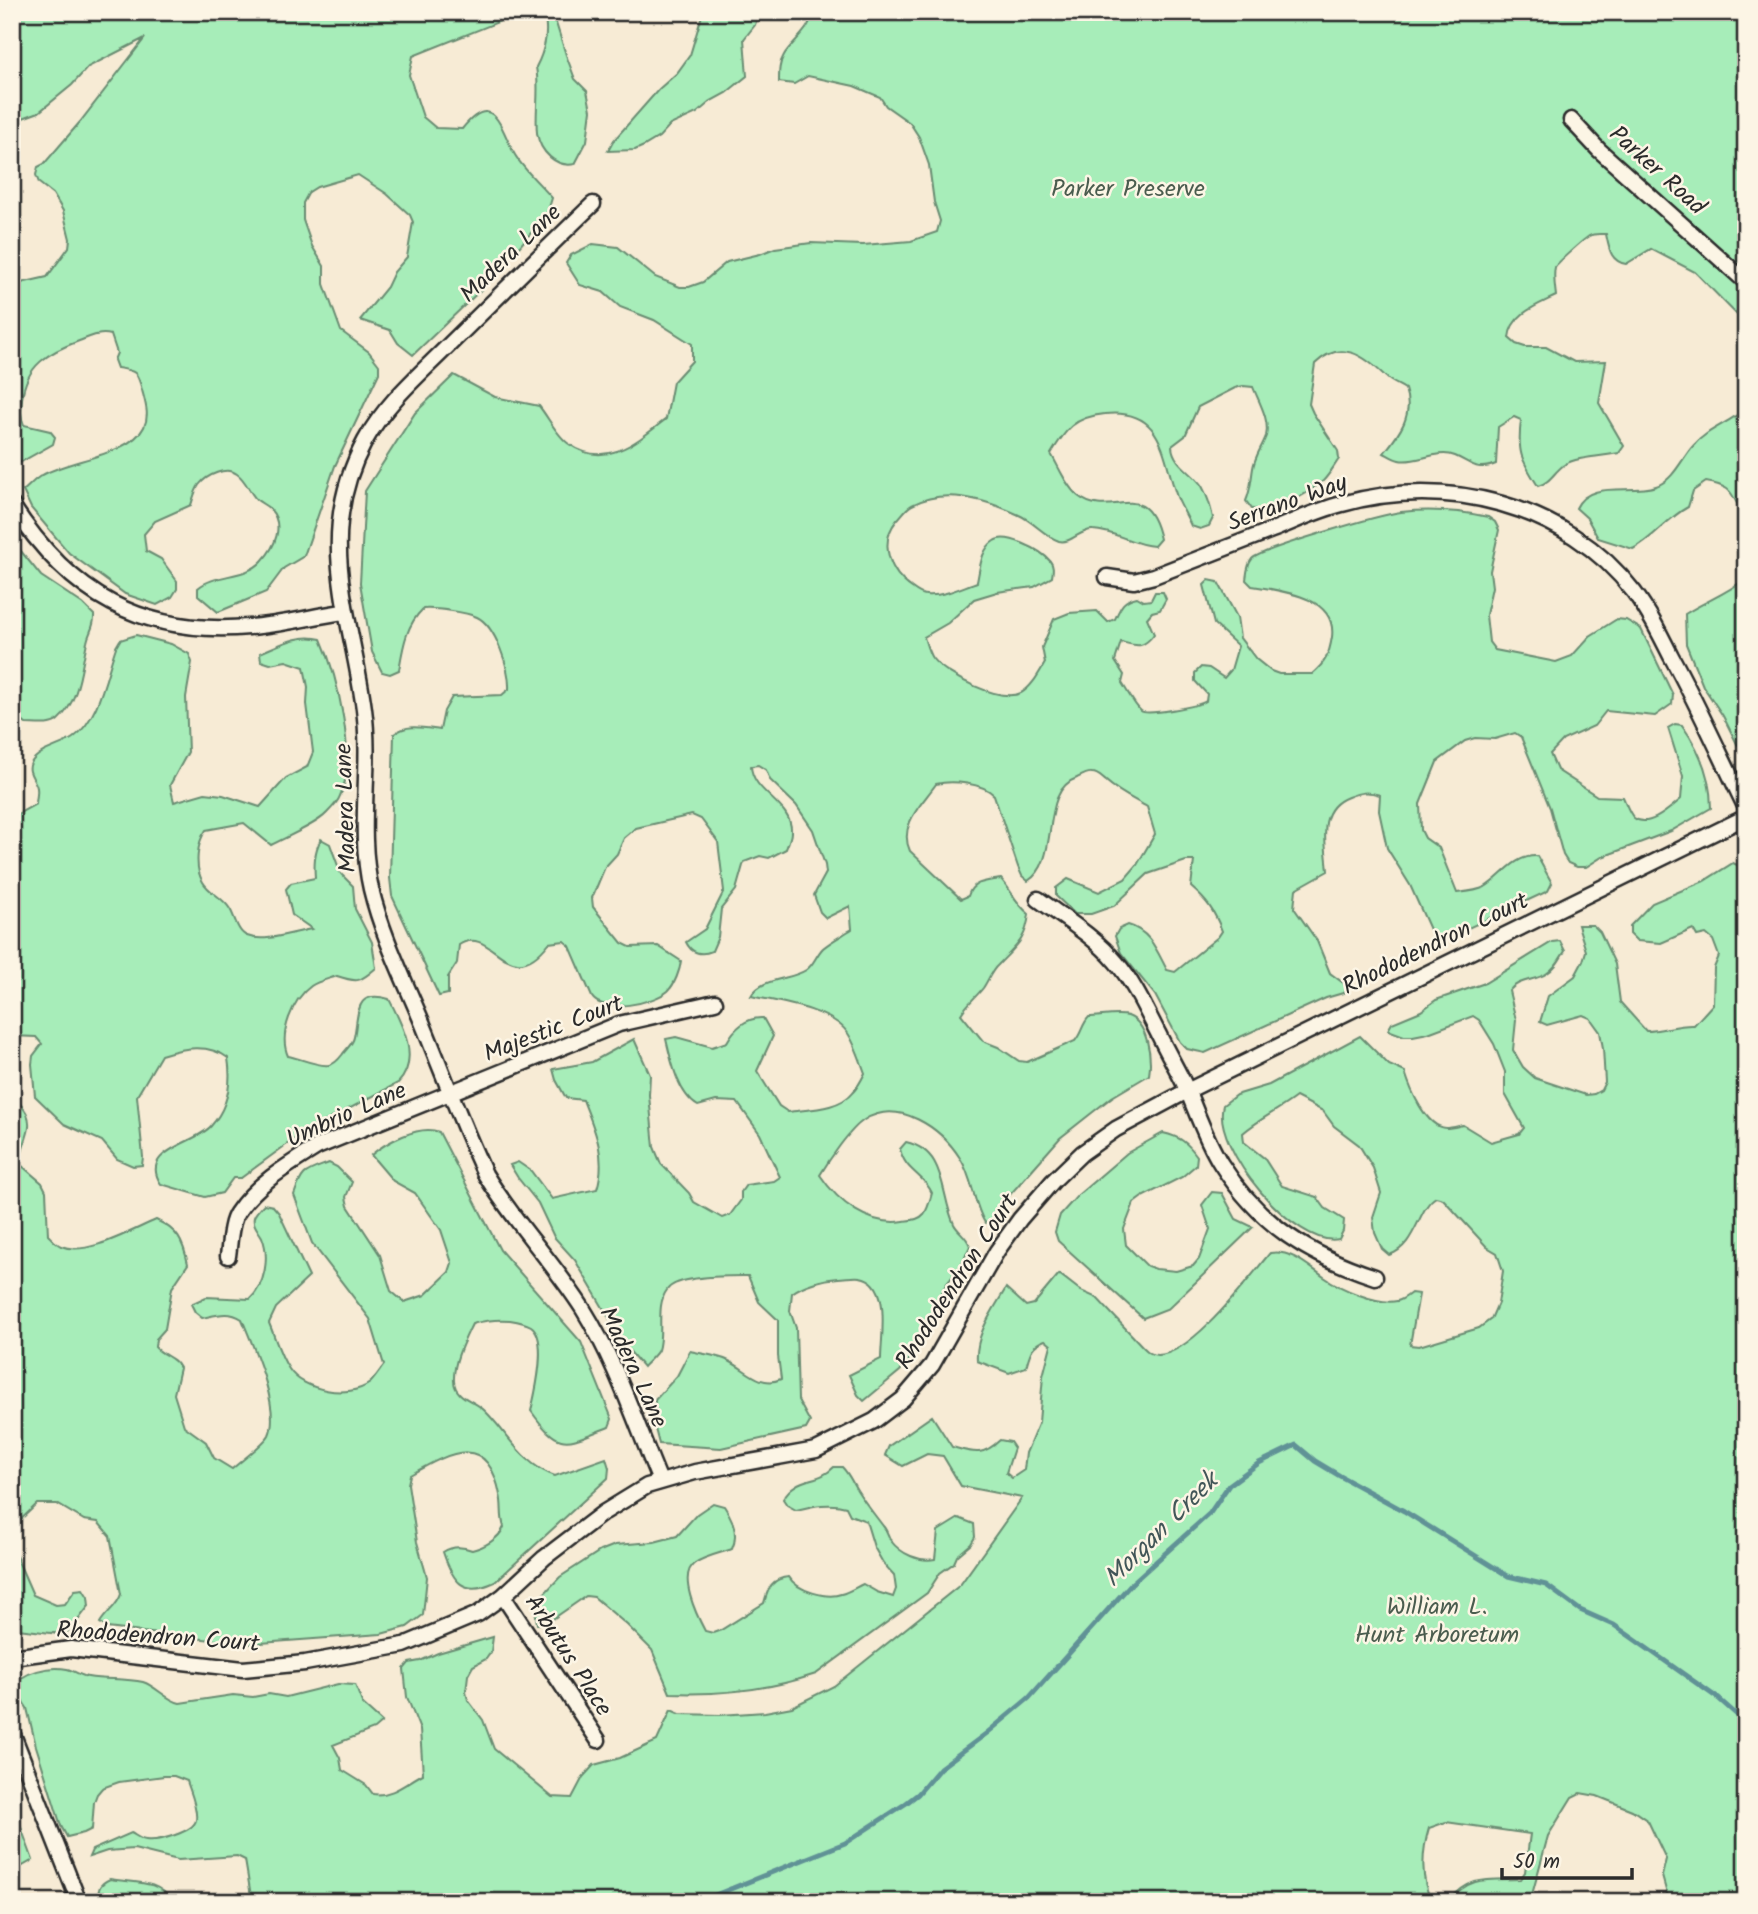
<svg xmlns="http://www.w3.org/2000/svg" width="1758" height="1914" font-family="Kalam,sans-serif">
	<rect width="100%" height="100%" fill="#f7ebd5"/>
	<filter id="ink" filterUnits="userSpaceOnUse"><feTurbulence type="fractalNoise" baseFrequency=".0143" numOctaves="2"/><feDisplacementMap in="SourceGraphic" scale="14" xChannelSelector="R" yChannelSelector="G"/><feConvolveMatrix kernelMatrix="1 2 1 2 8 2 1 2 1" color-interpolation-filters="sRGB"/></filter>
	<g filter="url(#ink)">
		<path fill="#a7edb9" stroke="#698c72" stroke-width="2" d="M12,12H523L413,56L409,75L423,117L436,128L462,129C495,88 501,131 515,155C524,170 540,184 552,198L547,214L491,280L413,355L398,343L390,330L360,320L387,287L394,272L407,257L413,222L410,215L387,194L358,175L317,187L309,192L303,203V220L312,246L324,266V284L341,331L369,352L379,365V373L335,466L304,556L284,568L266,592L218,612L198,595V588C215,573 246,579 262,561C275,547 285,525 270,509C266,505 260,503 256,499C249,492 246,480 237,474C226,466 207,475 199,485C195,491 193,499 191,505L155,521L144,534L146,551L161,559L177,581V589L172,597L157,605L125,594L69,553L31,508L23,491C28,487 33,481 39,477C64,460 130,456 144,427C150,415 145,402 142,390C137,371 136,371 117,368L114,360L117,353L111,335C99,332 90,337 79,341C49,352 26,365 22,399C21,409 20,416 24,425L50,431L55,437L53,444L12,467V285L47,277L69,247L70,239L63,211L53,194L39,183L36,175L38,167L44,164L80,122L145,38L88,67L72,85L39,112L12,122Z
			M537,12H559L556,23L566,55L575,79L587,91L591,110L587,141L575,164C556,168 540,152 537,133C535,111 540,89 536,67C544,52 550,30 543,14Z
			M703,12H759L755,25L744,39L747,76L726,93L711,101L697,113L670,125L659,137L644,146L635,150L608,151L614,140L659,89L677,73L690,55Z
			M811,12H1746V324L1695,272L1651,249L1626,264C1610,261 1609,248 1606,234C1599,234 1594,233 1589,236C1584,239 1557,263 1555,267C1553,276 1555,287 1556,296C1538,305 1511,314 1509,338L1516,344L1525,347H1546L1574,362L1606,361L1599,403L1624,446L1619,453C1605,456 1575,457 1564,465C1554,472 1550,483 1538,486C1521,459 1517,453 1521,420L1514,417L1498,427L1496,464C1475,472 1472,463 1455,456C1437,449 1416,464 1399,460C1394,459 1388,455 1384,453C1400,433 1414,415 1405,389C1399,385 1390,382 1386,377C1365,356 1341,338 1315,364L1309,404L1313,413L1338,451L1339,459C1334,466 1329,475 1323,481C1306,495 1274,514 1252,509L1246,501C1251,489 1251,480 1253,468C1255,456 1262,447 1266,436C1270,420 1259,402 1253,387L1243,386L1235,388L1198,407L1185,436L1172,446C1173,464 1193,472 1202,486C1207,495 1211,508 1213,518L1209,526L1200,529L1191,526C1187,516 1181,507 1177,497C1162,455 1164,408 1105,414C1074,417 1066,429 1051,454C1059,467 1066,486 1078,496C1112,523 1145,473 1160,539L1154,546C1133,545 1115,531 1093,530C1081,529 1071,544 1059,541C1044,536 1033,521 1019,515C987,500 945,487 912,505C906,508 902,515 897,520C878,543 890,573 912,588C916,591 922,595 926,595C943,597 962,587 977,582C980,568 981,549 994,541C1006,532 1041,550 1050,561C1054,566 1053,571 1052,577L1034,587L997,592L974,599L948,623L924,637C926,643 928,652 932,658C945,675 1000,703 1021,693C1032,687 1039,673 1045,663L1042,647L1054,619L1069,613L1097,611L1108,622L1115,619C1121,606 1123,600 1137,597L1144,601L1151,600L1155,592H1163L1166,599L1160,610L1152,612L1147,618L1154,634C1143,649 1137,646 1121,642L1115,661L1124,675L1122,683C1128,692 1134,705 1141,711C1147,716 1199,706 1206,701L1207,694L1195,681V673L1201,667L1209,668L1224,678L1231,670L1238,646L1214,624L1204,585L1209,580L1218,582L1237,617L1240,638L1256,659L1271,671L1279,674H1312C1326,662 1329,655 1332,637C1337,596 1281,591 1252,586L1246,580C1247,573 1247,565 1252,559C1261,549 1383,514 1401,512C1430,509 1460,511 1488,517L1495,522L1499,530L1490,571L1492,587L1486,615L1489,642L1495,650L1556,662L1572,656L1590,636L1617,619L1626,620L1641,629L1673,695L1672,704L1655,716L1606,711L1594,726L1563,740L1550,754L1557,770L1597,796L1623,797C1626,803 1629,813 1634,818C1649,829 1670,808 1681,799L1683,776L1668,728L1675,724L1682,725C1700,750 1711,777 1711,808L1671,831L1602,857L1586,867H1577L1568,863L1563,855L1550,808L1521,737L1515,733L1495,739L1475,738L1465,741L1437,762L1420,804L1421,830L1425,838L1439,848L1457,893C1466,892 1477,891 1485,887C1502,877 1514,855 1537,856L1552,883L1548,891L1436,943L1410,885L1387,848L1379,811L1380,795C1367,791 1361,792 1348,797C1316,809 1326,843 1328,871L1296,889L1294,908L1317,941L1330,973L1350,988L1343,993L1326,998L1205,1053L1187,1049L1180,1042L1155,995L1121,953L1115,936L1119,929L1128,925C1150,931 1157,951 1167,970L1175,972L1218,937L1222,931C1214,910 1207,901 1191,887L1194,861H1186L1148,874L1114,906L1091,914H1075L1056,896V888L1068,879L1099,892L1125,879L1137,865L1155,834L1147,807C1133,799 1118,792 1106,781C1102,778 1098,773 1092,773C1088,772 1081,776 1077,778C1038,791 1062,860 1028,881L1022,876L1018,867L994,795C983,783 952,780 936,784C922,804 898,825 910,851L961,899L968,896C972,881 987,881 1001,879C1012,891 1015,903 1029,914C1026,941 1015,947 998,965C991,971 988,981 983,988C976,997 967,1004 961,1014L983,1041L998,1047L1019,1061L1027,1062L1075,1041C1082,1033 1082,1024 1089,1017C1100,1017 1117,1013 1128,1016C1148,1023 1152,1057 1149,1075L1112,1097L1060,1138L1007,1198L992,1220L985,1223C973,1203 973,1178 960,1158C941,1128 899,1098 864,1120C850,1129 829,1160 820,1175C838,1202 869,1227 904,1221C911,1220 919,1220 924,1214C928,1209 930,1200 932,1193C924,1174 905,1172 900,1149L906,1142C947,1151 940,1194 954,1224C958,1232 967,1236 970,1246L962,1264L945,1286L913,1355L900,1371L864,1401L858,1395L849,1375L881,1359C881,1336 892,1282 860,1277C854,1276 845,1278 838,1278C824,1279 804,1284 792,1293L790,1311L796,1328L798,1400L810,1422L806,1429L721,1448L659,1444L654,1425L655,1400L677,1376L690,1351C702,1354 718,1355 729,1361C747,1370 760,1388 781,1379L778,1356V1320L759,1302L748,1276C731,1276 676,1275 667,1290C655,1306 664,1332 658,1350C655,1356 647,1362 643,1367L626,1347L575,1260L554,1237L538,1203L518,1178L510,1165L518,1162L531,1171L552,1199L597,1189C607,1157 595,1130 583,1100L566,1098L556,1080L553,1069L592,1062L634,1039L650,1075L649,1095L654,1147L661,1164L689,1193L694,1202L722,1218L730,1215L741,1200V1192L746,1185L774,1181L780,1177L760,1134L737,1102L716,1101L698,1106C678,1094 671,1061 666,1039L676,1037L712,1047L727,1042C734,1029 746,1017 763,1018L773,1036L757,1071L779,1106L788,1112C808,1109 839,1110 853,1092C858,1087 862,1079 865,1073C860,1060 855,1043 847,1032C830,1009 778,1002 751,996C762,977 789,981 806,970C814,965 816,955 823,948C831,941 843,935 852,929L850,906L826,918L820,912L814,895L826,873L825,865L813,830L796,805L770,780L766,770L758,765L751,766C752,793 793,804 791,832C791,837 788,844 786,849L769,858L760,856L744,862L736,890L721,909L718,937L712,951C701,956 691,953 686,942L705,929L724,891L718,842L701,819L692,815L636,828L624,838L617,854L605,867L592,898L593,907L622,943L630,947L658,946L681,961C680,970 675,984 668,991C654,1003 603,1014 592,997L570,946L564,941L549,943C507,997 493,923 459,945L457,963L448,977V994L439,996L392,896L390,878L394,734C407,723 425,728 440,730L444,711L452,697L502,695L509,689C510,670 496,626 477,617C466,612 435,608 423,609C406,625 403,647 399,670L390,674L382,672L372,652L360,583L365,491L415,413L454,375L495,397L539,406C548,417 557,436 569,444C606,470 638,441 666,419L673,382L692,361V344L654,320L620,307L603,292L580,285L566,263L571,255L593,244L618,247L655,277L680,287H689L703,282L727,262L760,254L775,248L811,243L863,245L911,241L937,232L940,221L934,202L929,165L919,137L910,123L886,106L880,97L854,86L808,76L794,84L779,82C779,72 779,63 784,55C792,41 813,29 811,12Z
			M1746,408V514C1727,497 1740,488 1706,482L1693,491L1688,507C1666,519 1655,537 1633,549L1598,538L1587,518L1576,508C1589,479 1632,495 1656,486C1674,480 1682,458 1693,446C1707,429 1730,423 1746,408Z
			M12,540L41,576L83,604L94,615C95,626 89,632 87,642C81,667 80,701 58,720C51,727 35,724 26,724L12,713Z
			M1746,578V752L1737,744L1723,716L1703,686L1686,644L1685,614C1705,601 1727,594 1746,578Z
			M136,635L171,644L189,654L192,662L186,697L188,752L170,785L174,802L205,793L223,795L260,807L286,778L307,767L313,752L307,704L308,687L304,667L286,661L270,664L261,661L260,653C279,645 300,633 321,639C337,675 358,760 340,796C338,802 331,809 327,813C316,825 286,837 271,845L244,823L206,830C197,842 194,868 203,882C209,893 223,897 230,909C235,917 237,932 247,936C265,943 293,932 312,929L292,915L286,889L291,883L315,878C314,864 314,852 321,839L330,844L341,874L353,886L355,909L372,942L376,968C360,982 358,983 337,976C329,979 318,981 311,986C293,999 278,1034 288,1056C300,1058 318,1067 329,1065C335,1064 339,1059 342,1055C346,1049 353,1044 354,1037C359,1014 354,989 389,999C402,1024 421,1059 398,1083L301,1134L241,1178H233L222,1193L205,1197L161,1184C138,1150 196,1144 211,1126C228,1107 232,1083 228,1058C208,1043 183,1048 161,1055L137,1096L143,1157L142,1165L133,1166L117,1159L102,1141L64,1124L35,1096L32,1064L33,1056L42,1044L36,1037L12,1036V817L36,804C36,799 38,793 37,788C36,780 26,772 31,763C39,749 60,747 73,738C99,720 106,675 116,647L120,640Z
			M1733,863L1746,869V1902H1664L1667,1894L1662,1876L1666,1859L1648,1821L1632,1810L1597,1796L1580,1793L1572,1797L1548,1836L1530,1902H1448C1470,1875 1488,1880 1520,1879L1525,1872L1530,1834L1446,1822L1429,1828C1422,1851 1420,1880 1432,1902H252L245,1860L237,1856L178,1860L134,1849L107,1851L89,1857L92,1850L131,1833C135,1835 141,1840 146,1840C157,1842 194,1832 196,1820C198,1808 190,1791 187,1781L174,1776H164L119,1782L102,1788L97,1794L94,1802L92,1829L84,1833L67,1837L61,1826L36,1746L27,1708L13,1687C23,1671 50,1666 67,1669C75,1671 81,1676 88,1677C106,1680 125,1678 143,1682C156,1686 166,1700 180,1703L233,1695L253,1697L269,1694L286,1697L338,1684L355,1685L363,1705L382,1722L374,1729L333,1745L340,1758L342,1770L366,1785L373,1794C392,1797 407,1782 423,1774L420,1730L407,1697L404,1669L409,1663L420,1661L438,1653L493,1637L491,1652L486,1659L473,1666L468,1675L466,1692L468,1700L483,1720L494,1749L552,1797L572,1798L583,1777L594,1765L620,1758L657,1741L671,1710L680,1714L720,1715L765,1712L792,1707L834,1686L960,1585L1022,1498L961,1486L943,1456L927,1454L903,1466L885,1455L889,1446L932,1416L952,1447C974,1453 982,1457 1000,1440L1010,1442L1014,1448L1006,1473L1012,1478L1024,1470L1026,1453L1039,1422L1043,1376L1051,1345L1045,1340C1031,1345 1030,1353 1026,1367L1009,1373L977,1361C975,1334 993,1311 1006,1288L1026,1306L1034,1304L1059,1274L1081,1291L1097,1298L1143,1347C1147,1351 1151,1355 1157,1355C1191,1356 1248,1279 1270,1253C1291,1249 1308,1266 1324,1277C1341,1289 1377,1305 1397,1301C1402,1300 1407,1296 1411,1293L1419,1294L1410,1345L1419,1346L1479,1328L1491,1319L1498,1303L1503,1271L1497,1253L1487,1247L1443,1199L1436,1197C1418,1207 1416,1247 1389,1255L1382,1249L1375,1233L1373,1217L1381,1193L1373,1168L1359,1145L1334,1126L1323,1111L1296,1097C1279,1110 1259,1119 1243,1133L1244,1142L1264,1158L1282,1186L1317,1197L1325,1208L1344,1220L1343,1231L1339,1239C1296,1249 1211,1147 1223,1105L1236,1095L1269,1085L1360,1036L1389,1065L1405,1072C1410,1088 1425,1127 1446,1128C1451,1128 1458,1126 1463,1125L1491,1142L1519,1134L1524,1128L1505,1094V1072L1494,1044L1479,1020L1473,1016L1428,1033L1413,1036H1404L1388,1030L1392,1023L1421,1011L1436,1000L1485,983L1552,942L1560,941L1565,951C1560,959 1555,969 1546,974C1534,981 1518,979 1509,991L1516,1020L1513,1050L1523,1067L1535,1078L1586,1095L1594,1094L1601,1090L1605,1082L1603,1048L1600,1032L1590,1018L1583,1015L1547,1025L1540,1022L1548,996L1575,976L1583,961L1586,951L1578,925H1593L1600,932L1615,964L1620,1002L1646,1031C1662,1031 1678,1024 1694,1025L1713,1004L1714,968L1719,956L1713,940L1706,934L1697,936L1693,929L1661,943L1637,941L1630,934V926L1652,903L1704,881Z
			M12,1095C17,1101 24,1107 27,1114C35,1131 18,1148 21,1165L42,1183L46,1191L48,1235C51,1238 56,1244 61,1246C86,1257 132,1230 156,1220C178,1230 183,1241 188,1264L172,1288L165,1329L156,1339L155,1347C163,1356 175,1357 180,1368L174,1394L184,1426L206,1442L214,1458L232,1469C241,1461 264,1444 269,1435C281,1408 253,1346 242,1319C229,1310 216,1315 202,1318L195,1312L191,1304L206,1297L250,1299C265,1285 270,1257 262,1237C259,1231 252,1225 254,1217C256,1212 261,1207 264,1204L273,1206L279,1213L309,1277L276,1308L269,1323C275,1337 280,1356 289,1369C303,1391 349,1399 370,1383C375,1378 380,1370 384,1365L370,1319L312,1243L294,1195C303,1170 305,1172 329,1163L337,1167L352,1182L346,1197L348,1206L380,1255L391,1291L404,1302L425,1295L449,1272L452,1263L441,1230L415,1193L393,1181L371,1155C385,1143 419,1124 439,1132L500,1250L581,1342L612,1419L609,1427C566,1443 561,1453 531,1411C535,1394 549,1338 531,1326C526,1323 516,1321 510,1320C495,1319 486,1320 472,1324C464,1341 453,1362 454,1381C455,1398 474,1400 484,1410C508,1433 521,1464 555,1476L606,1458L609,1468L608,1478L495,1582C463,1597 453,1582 443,1552C452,1546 462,1546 472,1550C484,1547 499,1539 504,1527C500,1515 503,1506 500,1495C488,1432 452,1451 410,1475L408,1484L417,1542L427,1577L423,1615L407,1627L381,1634L247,1644L107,1628L100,1623C106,1612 118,1606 121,1594L110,1536L98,1522L84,1520L57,1504H37L12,1528Z
			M1163,1133C1180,1137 1187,1142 1197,1156L1196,1165L1182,1177L1142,1197L1134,1203L1124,1229L1126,1245L1147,1266L1156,1269L1176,1271L1193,1266L1199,1259L1210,1229L1202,1205L1212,1192L1222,1193L1236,1219L1253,1227L1169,1308L1143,1318L1058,1241L1055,1232L1060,1215L1078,1195L1127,1153Z
			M834,1467H842C849,1474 852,1482 857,1490C865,1503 874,1514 883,1526C887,1530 888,1536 891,1541C901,1554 919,1562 935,1559L938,1531L959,1518L974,1524L975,1537L971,1544L957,1556L954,1563L940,1573L927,1593L816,1674C769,1690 719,1695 670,1693L652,1650L627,1625L594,1597L586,1596L547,1623L537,1624L535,1607L538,1600L560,1577L600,1551L615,1545L654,1542L677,1536L697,1514L713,1503L724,1506C733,1519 739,1534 732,1549C721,1553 705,1556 695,1563C677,1575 697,1616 705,1631L713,1633L721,1630L764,1603C768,1588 772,1578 789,1577C797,1591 827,1599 841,1594C849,1592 856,1587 863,1584L877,1592L893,1597L896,1589L894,1575L883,1563L874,1547L866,1521L850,1515L846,1507C829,1502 813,1506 796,1510L787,1505L783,1499C796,1475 818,1484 834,1467Z
			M12,1547L33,1595L56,1605L65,1604L75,1590L83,1589L88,1597L89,1606C83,1613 75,1626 67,1632C59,1637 25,1628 12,1629Z
			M12,1803L33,1860L12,1872Z
			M110,1879C133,1883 160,1879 172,1902H98C98,1890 98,1884 110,1879Z"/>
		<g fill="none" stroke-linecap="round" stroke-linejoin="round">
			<path stroke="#619296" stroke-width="5" d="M388,1902L421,1898L438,1902
				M698,1902L845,1843L905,1804L918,1794L940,1768L987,1733L1029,1698L1131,1584L1210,1513L1229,1485L1259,1463L1296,1445L1315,1461L1340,1476L1404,1511L1508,1576L1546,1585L1580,1610L1614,1625L1719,1699L1746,1723"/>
			<g stroke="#2b2b2b" stroke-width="19">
				<path id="minor" d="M1571,120L1599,150L1746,282
					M593,204C544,251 496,299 448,346C418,376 385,404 365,441C314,536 351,612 364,709C372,769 357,829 371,889C382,935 404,979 422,1022C443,1073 462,1125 485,1174C514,1222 553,1262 583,1309C616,1362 636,1424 660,1481
					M12,505C70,595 142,636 249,627C281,625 313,616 344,612
					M1107,577L1134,581L1154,576C1193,561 1233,545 1272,530C1295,521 1318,510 1342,504C1445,475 1566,503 1634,592C1649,612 1660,634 1671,656C1698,705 1721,757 1746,808
					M1038,899C1064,918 1095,937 1116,962C1134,983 1146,1010 1159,1035C1168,1054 1179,1072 1188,1092C1198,1116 1207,1142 1221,1164C1260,1225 1308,1255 1375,1277
					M228,1256C230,1243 230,1223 237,1213C256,1184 288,1165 317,1147L619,1024L715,1002
					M503,1596L598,1740
					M12,1657L71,1649L243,1669L305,1663L404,1645L478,1614L503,1596L544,1558L603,1513L647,1486L695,1472L816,1450L874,1421L903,1399L932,1365L997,1251L1020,1219L1053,1181L1082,1153L1116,1129L1187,1091L1746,817
					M12,1732L79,1902"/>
			</g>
			<use href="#minor" stroke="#fcf5e5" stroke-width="14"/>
		</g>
	</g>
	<g text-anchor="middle" stroke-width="5" stroke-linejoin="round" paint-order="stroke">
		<g font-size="24" fill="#2b2b2b" stroke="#fcf5e5">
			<text transform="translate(1658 170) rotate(42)" y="8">Parker Road</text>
			<text transform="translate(510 253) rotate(-44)" y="8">Madera Lane</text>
			<text transform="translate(1287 502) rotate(-20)" y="8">Serrano Way</text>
			<text transform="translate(345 808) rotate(-92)" y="8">Madera Lane</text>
			<text transform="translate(1435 943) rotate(-26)" y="8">Rhododendron Court</text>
			<text transform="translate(553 1028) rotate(-21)" y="8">Majestic Court</text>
			<text transform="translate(346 1114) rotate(-24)" y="8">Umbrio Lane</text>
			<text transform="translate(956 1281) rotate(-57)" y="8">Rhododendron Court</text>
			<text transform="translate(634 1367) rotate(65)" y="8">Madera Lane</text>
			<text transform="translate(158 1636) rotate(4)" y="8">Rhododendron Court</text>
			<text transform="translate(569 1655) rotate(57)" y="8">Arbutus Place</text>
		</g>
		<g font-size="24" fill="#4a5c4e" stroke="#fcf5e5">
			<text x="1128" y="196">Parker Preserve</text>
			<text x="1437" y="1614">William L.<tspan x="1437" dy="28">Hunt Arboretum</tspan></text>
		</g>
		<g font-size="26" font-style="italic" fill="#425658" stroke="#fcf5e5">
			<text transform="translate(1160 1529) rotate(-45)" y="9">Morgan Creek</text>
		</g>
	</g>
	<rect width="1758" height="1914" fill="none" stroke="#fcf5e5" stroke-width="42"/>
	<rect x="21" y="21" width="1716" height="1872" fill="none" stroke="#2b2b2b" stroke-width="2.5" filter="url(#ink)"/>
	<path d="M1502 1868v10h130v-10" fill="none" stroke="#2b2b2b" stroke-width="3.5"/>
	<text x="1513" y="1868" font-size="21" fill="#2b2b2b" stroke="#fcf5e5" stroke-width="5" paint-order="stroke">50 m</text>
</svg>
